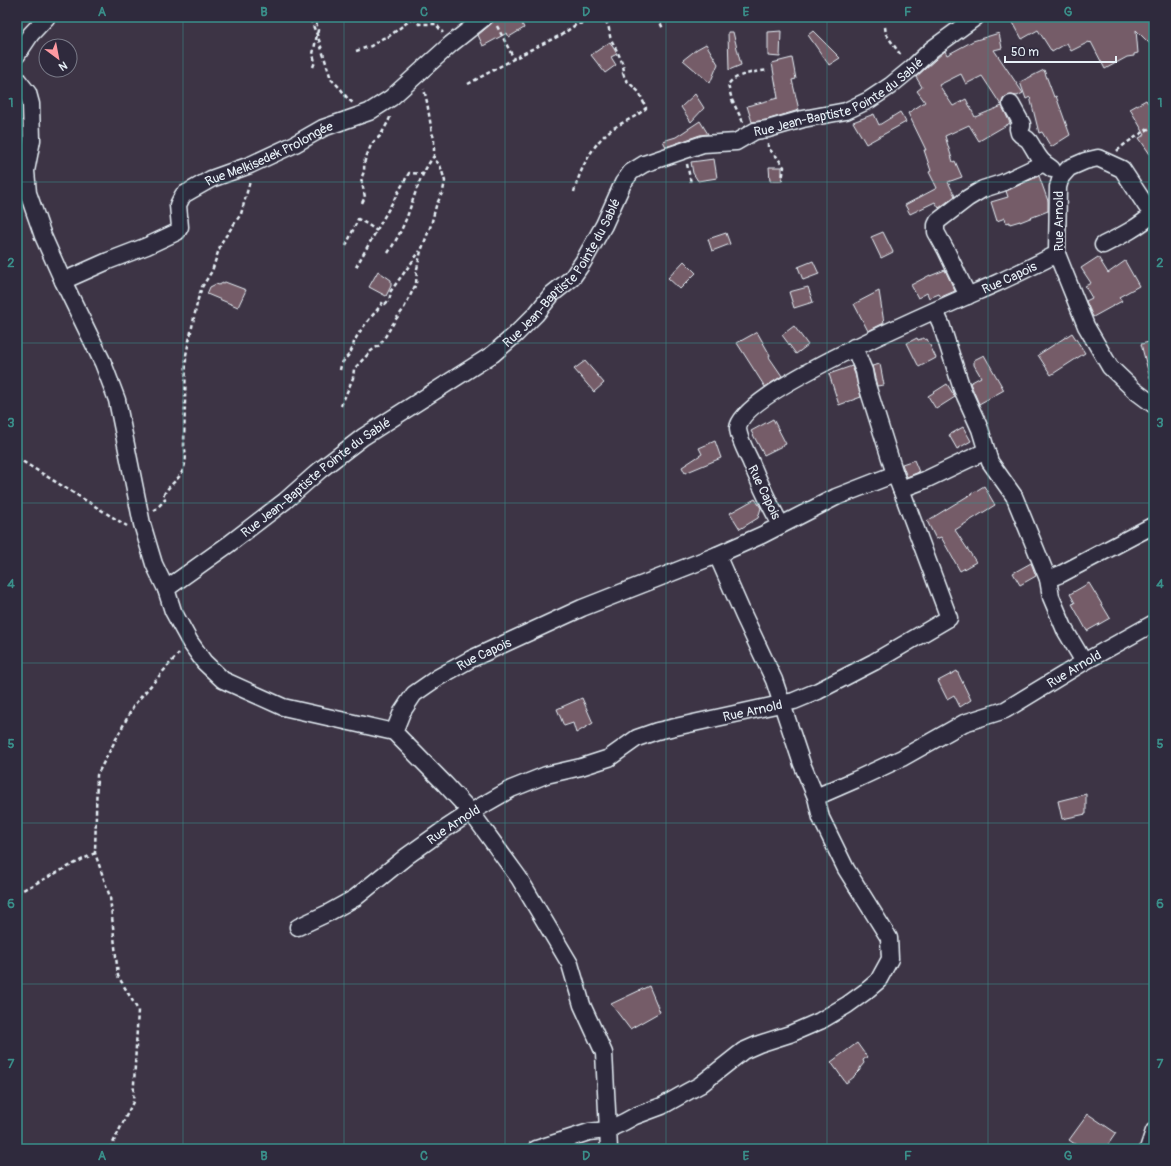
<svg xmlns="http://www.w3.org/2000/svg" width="1171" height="1166" font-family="Pangolin,sans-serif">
	<rect width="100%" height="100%" fill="#3d3445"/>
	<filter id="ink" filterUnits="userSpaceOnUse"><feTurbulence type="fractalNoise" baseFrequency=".025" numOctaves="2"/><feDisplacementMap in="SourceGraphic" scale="8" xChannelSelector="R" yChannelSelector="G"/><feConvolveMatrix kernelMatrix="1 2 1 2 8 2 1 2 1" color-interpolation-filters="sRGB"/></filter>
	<g filter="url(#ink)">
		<path fill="#755c67" stroke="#e8f1f8" d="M501,17H519L524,28L509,37L507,33L483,46L478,35L491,24L494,21Z
			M1010,17H1154V48L1136,30L1138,53L1134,54V56L1127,57L1105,69L1091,42L1090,43L1089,42L1071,51L1067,43L1052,52L1038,30L1022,39Z
			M781,31L780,57L768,56V32Z
			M813,31L840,58L829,65L808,35Z
			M728,32H733L741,65L729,70Z
			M999,33L1002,48L994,50L1023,93L1017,96L1012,95L1007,96L1003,99L1001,105L982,76L966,84L961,74L939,85L953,106L966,99L975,117L1002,106L1010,123L979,141L969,125L945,136L953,162L955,161L962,177L948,182L955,196L939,208L935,202L910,214L905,205L937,188L929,172L931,171L924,150H926L908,113L925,102L917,91L922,87L916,77L945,51L947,55L973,41Z
			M610,42L617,54L611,57L616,65L605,73L591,55Z
			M706,44L718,64L710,83L683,60L697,49Z
			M792,58L796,79L792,80L799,110L766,120L752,122L747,106L778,98L772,63Z
			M1044,70L1054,97L1056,96L1070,135L1051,147L1042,132L1039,133L1030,97L1026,99L1020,82Z
			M695,94L704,108L691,122L681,107Z
			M1154,99V160L1139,138L1145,135L1130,109L1146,100L1148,103Z
			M900,112L906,122L866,144L853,122L874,114L879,125Z
			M700,121L708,134L700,135L666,147L663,141L676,137Z
			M714,159L717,178L698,181L693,173L691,162Z
			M769,167H782V181H770Z
			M1039,176L1048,201V211L1020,222V221L1010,224V222L1006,223L1005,218L997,221L991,202L1008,197L1006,191Z
			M883,232L893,252L881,258L871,237Z
			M726,233L730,244L712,251L708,239Z
			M1098,257L1108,273L1125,261L1139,286L1119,297L1122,301L1093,317L1086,301L1092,298L1085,286L1091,283L1081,268Z
			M684,261L696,273L680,289L668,278Z
			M813,261L819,274L803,280L798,267Z
			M945,270L955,291L941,297L939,294L929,298L927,293L918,298L911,285L930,275V276Z
			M378,271L391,280V286L386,296L369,287Z
			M225,282L246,290L238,307L207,294L210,287L216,284L219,285Z
			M808,287L813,302L794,308L789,292Z
			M879,291L884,323L868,331L854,304Z
			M794,326L808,345L796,354L782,335Z
			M757,332L770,355L769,357L782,376L765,387L737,343Z
			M1072,333L1085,353L1051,375L1038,355Z
			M917,338L918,340L924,338L925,340L927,339L936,358L919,367L907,343Z
			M1154,341V377L1150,378L1141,344Z
			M984,355L1004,390L979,404L970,383L981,377L974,365V360Z
			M585,361L604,383L594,392L574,369Z
			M880,364L884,385L877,386L872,366Z
			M852,366L855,374L861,397L839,405L829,374Z
			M947,384L955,397L936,409L928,396Z
			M773,419L786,444L764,455L751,431Z
			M963,427L971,441L957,449L949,435Z
			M715,441L721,458L685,473L682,467L702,454L699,448Z
			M914,460L919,472L907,477L902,464Z
			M984,486L995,505L955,530L976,562L960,571L941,537L936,539L927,521Z
			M755,499L761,508L758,518L740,529L730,513Z
			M1031,563L1036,576L1020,585L1013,573Z
			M1089,583L1110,618L1087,631L1072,604L1075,603L1070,594Z
			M957,671L971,700L960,707L954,695L947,699L938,681Z
			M582,698L593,723L576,733L573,723L564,726L557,709Z
			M1086,794V814L1062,819L1058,801Z
			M649,986L660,1012L630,1029L611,1004Z
			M857,1043L867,1057L863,1060L864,1063L860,1068V1070L854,1076V1077L846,1083L831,1062Z
			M1088,1114L1116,1133L1105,1149H1082L1069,1140Z"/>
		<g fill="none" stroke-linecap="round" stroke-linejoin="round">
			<g stroke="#e8f1f8" stroke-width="19">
				<g id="minor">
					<path d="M17,55L31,34L47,17"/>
					<path d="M17,79L28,93L31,104L32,140L26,171L28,193L43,236L63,281L103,363L117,400L142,524L154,564L166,589L173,611L190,642L204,662L223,680L283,707L394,732L445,784L471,812L519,878L570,964L582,1005L604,1053L609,1149"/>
					<path d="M1011,104L1022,124V126L1018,129L1019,133C1022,137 1026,137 1029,141C1034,148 1037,157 1044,163C1046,165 1050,167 1052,169"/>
					<path d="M1103,245C1121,236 1139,227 1154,213L1147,207L1122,169L1098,158L1085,161L1069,168L1061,177L1058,187L1057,254L1086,326L1110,367L1134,390L1154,405"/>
					<path id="s1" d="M63,281L108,261L147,246L177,232L180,227L178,205L183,195L211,179L250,165L295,144L323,128L369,112L391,98L451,44L485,17"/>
					<path d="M968,296L946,250L936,232V225L938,221L968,198L983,189L1002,183L1044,163"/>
					<path d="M935,311L941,324L962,389L980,429L990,462L1014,496L1048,579L1051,597L1065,630L1084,662"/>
					<path d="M901,489L925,480L986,451"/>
					<path id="s2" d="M781,525C769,504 759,482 750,460C746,452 738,436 738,428C742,390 957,301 997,283C1017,274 1037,264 1057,254"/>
					<path d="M1048,579L1061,574L1154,525"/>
					<path id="s3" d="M166,589L229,544L285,501L320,470L363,437L493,354L516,334L536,314L552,294L572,278L583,262L604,225L623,183L631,172L644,164L703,144L736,142L755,131L768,129L803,119L846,111L869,100L890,86L912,68L932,49L976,17"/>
					<path id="s4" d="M394,732L402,712L414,694L437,678L471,659L582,608L717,555L762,535L836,497L895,474"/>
					<path id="s5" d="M816,797L855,780L902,758L964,723L1005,710L1084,662L1154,623"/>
					<path id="s6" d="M298,927L328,913L355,898L407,856L442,831L471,812L511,789L546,775L581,767L609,758L637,738L657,731L794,701L818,691L874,662L949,618L901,489L895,474L866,382L864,371L854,347"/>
					<path d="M536,1149L589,1132L607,1130L624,1122L635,1116L662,1106L687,1092L700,1085L743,1051L759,1044L790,1034L820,1021L847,1005L865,992L878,981L890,959L889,938L846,869L821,818L816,797L802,764L774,680L743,614L717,555"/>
					<path d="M1148,1149L1154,1131"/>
				</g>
			</g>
			<path stroke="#e8f1f8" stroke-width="2.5" stroke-dasharray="4 3" stroke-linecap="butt" d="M304,17L305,19L311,21L318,37L331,79L340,88L348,99L353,103
				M658,17L663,29
				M413,18L419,24H436L442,32L443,31
				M497,26L514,59
				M885,27L886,34L902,57
				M356,51L371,46L383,38L388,37L413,18
				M313,67L315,62L313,54L318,30L315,17
				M468,84L530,50L561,35L577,24L584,23L595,17
				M743,122L732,100L728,85C734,74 756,72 768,70
				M768,143V148L777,157L784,167L782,181
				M1117,151C1128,140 1142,134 1154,125
				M687,164L691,183
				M574,192C580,169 595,138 617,126C627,120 638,116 646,108L639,92L625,79L623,73L624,72C623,60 616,50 611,39C609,35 610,30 608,26C607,22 605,22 605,17
				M362,203L365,197L361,178C366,170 363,168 365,160C367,155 369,150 371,145C374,141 377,139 380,136C382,133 390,119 390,117
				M346,246L358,219L367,224L377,231
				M388,253C396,241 403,228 408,214C415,194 421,173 434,156
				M356,267L409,173L423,174
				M340,370C342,358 348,359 352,349C354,346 353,343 355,340C362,326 374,315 383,302L385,304C389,301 391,297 390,292L420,251
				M341,406L353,378L354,369L371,351L380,345L396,319L403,310L416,284L417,269L421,251L431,225L436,206L443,191L445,181L440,165L434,159V138L432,133L427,102L424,89
				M17,458L127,526
				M154,511L165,500L163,496C167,489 169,487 175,481C185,472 188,458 184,446L186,355L198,299L202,287L212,271L221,243L241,214L250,181
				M17,893L95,853
				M110,1149L133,1102L138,1010L118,976L110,897L95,853L97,775L134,705L179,653"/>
			<use href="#minor" stroke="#2f2a3d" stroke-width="16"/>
		</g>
	</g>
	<path fill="none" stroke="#3a8f8a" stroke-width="1" stroke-opacity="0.55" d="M183,17V1149M344,17V1149M505,17V1149M666,17V1149M827,17V1149M988,17V1149M17,182H1154M17,343H1154M17,503H1154M17,663H1154M17,823H1154M17,984H1154"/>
	<g text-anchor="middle" stroke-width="4" stroke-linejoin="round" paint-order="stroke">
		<g font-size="13" fill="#e8f1f8" stroke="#2f2a3d">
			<text dy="5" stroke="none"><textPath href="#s3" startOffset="859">Rue Jean-Baptiste Pointe du Sablé</textPath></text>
			<text dy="5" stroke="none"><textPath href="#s1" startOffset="259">Rue Melkisedek Prolongée</textPath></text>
			<text transform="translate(1058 221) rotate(-90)" y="5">Rue Arnold</text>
			<text dy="5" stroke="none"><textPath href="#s3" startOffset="511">Rue Jean-Baptiste Pointe du Sablé</textPath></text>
			<text dy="5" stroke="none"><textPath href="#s2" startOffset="420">Rue Capois</textPath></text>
			<text dy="5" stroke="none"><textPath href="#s3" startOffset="187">Rue Jean-Baptiste Pointe du Sablé</textPath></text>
			<text transform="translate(765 492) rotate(64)" y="5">Rue Capois</text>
			<text dy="5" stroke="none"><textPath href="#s4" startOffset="124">Rue Capois</textPath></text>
			<text dy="5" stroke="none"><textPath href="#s5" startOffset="289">Rue Arnold</textPath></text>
			<text dy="5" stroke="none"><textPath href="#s6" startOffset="511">Rue Arnold</textPath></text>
			<text dy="5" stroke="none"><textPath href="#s6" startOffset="187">Rue Arnold</textPath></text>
		</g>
	</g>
	<rect width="1171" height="1166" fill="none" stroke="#2f2a3d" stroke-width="44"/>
	<g transform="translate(58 58) rotate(148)"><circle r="19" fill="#2f2a3d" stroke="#797a88"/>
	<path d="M0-3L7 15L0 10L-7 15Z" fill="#ff9aa2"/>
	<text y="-6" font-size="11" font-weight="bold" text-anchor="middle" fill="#e8f1f8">N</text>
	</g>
	<path d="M1005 56v6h111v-6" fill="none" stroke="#e8f1f8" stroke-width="2"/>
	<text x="1011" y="56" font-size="12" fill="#e8f1f8" stroke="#2f2a3d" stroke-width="3" paint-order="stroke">50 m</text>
	<rect x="22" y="22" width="1127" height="1122" fill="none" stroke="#3a8f8a" stroke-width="1.5"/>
	<g font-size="13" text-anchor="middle" font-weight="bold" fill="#3a8f8a">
		<text x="102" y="16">A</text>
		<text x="264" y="16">B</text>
		<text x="424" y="16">C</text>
		<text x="586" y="16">D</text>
		<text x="746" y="16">E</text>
		<text x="908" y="16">F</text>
		<text x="1068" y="16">G</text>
		<text x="11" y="107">1</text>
		<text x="1160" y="107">1</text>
		<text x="11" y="267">2</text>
		<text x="1160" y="267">2</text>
		<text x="11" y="427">3</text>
		<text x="1160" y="427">3</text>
		<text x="11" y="588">4</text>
		<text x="1160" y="588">4</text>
		<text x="11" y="748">5</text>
		<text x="1160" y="748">5</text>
		<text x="11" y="908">6</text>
		<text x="1160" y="908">6</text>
		<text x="11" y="1068">7</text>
		<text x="1160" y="1068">7</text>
		<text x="102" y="1160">A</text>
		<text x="264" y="1160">B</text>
		<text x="424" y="1160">C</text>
		<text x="586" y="1160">D</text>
		<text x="746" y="1160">E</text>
		<text x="908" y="1160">F</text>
		<text x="1068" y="1160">G</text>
	</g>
</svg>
